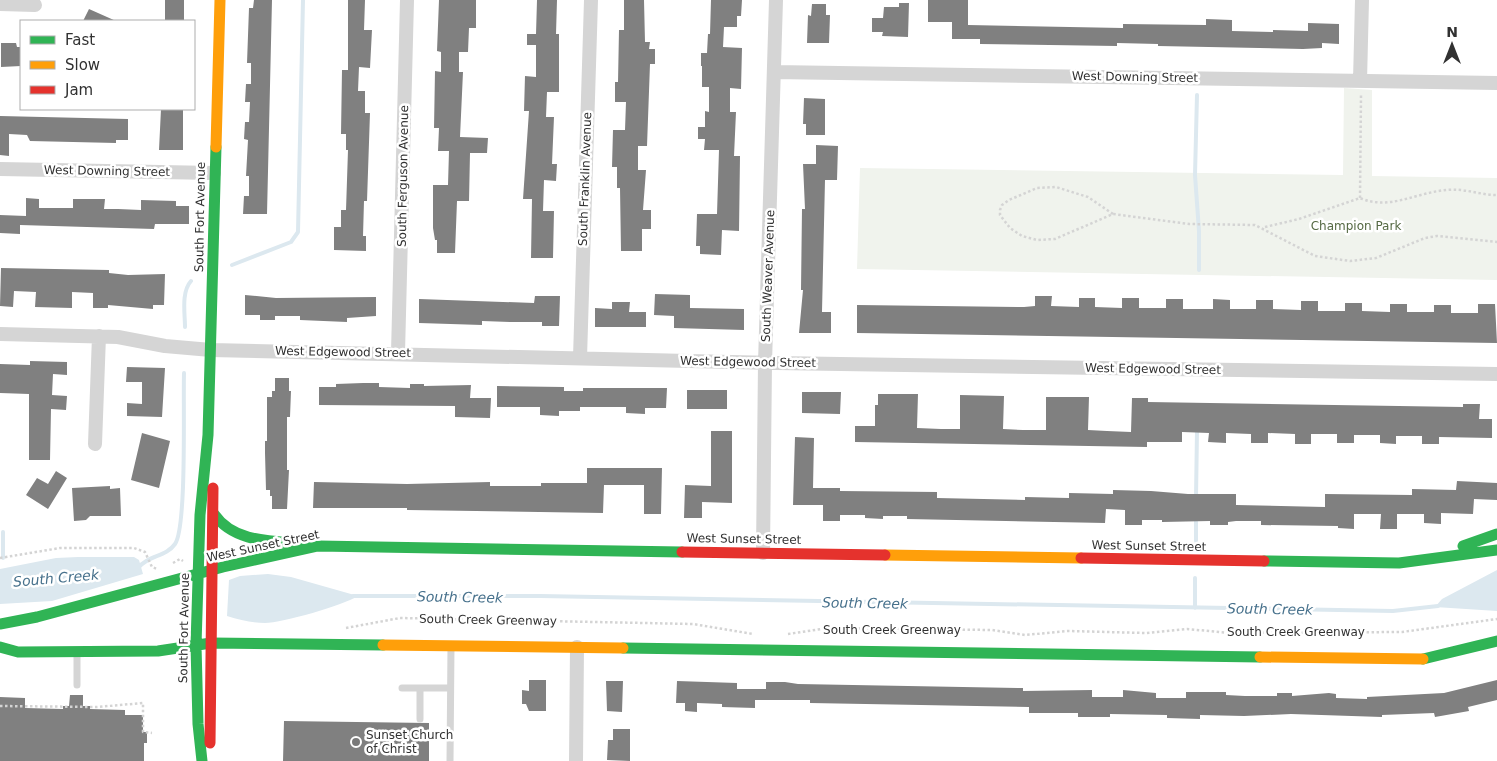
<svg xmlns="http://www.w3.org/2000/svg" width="1497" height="761" font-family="'DejaVu Sans',sans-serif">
	<rect width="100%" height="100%" fill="#fff"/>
	<path fill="#f0f3ed" d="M1344,88L1372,90V176L1497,178V280L857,269L860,168L1343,175Z"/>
	<path fill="#dce8ef" d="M78,557H134L139,560L143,574L52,601L0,604V569L56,558Z
		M1497,570V611L1435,607L1442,599Z
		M268,574L291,577L358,596C344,605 282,623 265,623C252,623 240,620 227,616L229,580L240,576Z"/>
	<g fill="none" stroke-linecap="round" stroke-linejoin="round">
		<path stroke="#dce8ef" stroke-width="4" d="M1197,95L1195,175L1199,231V270
			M232,265L291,242L298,232L303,0
			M185,327C185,314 181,292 191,281
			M1196,498L1197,430
			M1196,541V517
			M3,558V532
			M138,568C148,555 166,557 175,544C187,527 183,402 184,373
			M353,596H540L1393,611L1438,606
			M1195,608V578"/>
	</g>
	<path fill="#808080" d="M165,0H184V21H165Z
		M254,0H272L267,214H243L244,196H249V176H246L248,140L244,139L245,122H249L250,102H245L246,84H251V63H247L249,8H253Z
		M348,0H365L364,30H372L370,68L359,67L358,91H365V113H370L367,201H364L363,236H366V251L334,250V227H341V210H346L348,150H346V134H341L342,70H348Z
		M439,0H476V28H469L468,52H459V72H463L460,137L488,138L487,153H470L469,201H457L455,253H437V240H435L433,228V185H448L449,151H438L439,128H434L435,71L441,72V52L437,51Z
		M537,0H557L556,34H559V92H547L546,117H554L552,164H557L556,181L544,180L543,211H554L553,258H531L532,199H523L529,111H524L525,76L536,77V45H527V34H536Z
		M624,0H644L645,42H650L649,49H655V64H650L647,146H638V170H646L643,210H651V229H642V251H621L620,188H617V167H612L613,130H625L626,102H615V82H618L619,30H624Z
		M711,0H742L741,16H737V27H724L723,47L742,48L741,89L730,88V112H736L734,156H740L739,231L722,230L721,255L700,254V246H696L697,214H717L719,150H704L705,139H698V127H705V111L709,112V87H702V66H701V53H707L708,34H710Z
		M928,0H968V25L1123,28V24L1206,25V19L1232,20V31L1273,32V30L1308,31V23L1339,24V44L1322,43V48L1303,49L1158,46V44L1117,43V46L980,44V39H952V22H928Z
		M899,3H909L908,37L882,36L883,32H872V18H883L884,7H899Z
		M812,4H826V15H830L829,43H807L808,15L811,16Z
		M89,9L116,21H83Z
		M1,43H16L17,47H21V66L1,67Z
		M804,98L825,99V135H806V124H803Z
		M161,109H183V150H159Z
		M0,116L128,119V140H116V143L30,141L27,135L9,134V156L0,155Z
		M816,145L838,146L837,180H825L822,312H831V333H799L803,290H801L802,209H805L803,164H816Z
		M26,198L39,199V208H73V199H105L104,209H118L141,210V200L176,201V206H189V224H155L154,229L20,225V234L0,233V215L26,216Z
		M1,268L109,270V273L128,275L165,274L164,305H153V309L108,305V308H93V293L72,292V308L35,307L36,292L14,291L13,307L0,306Z
		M655,294L690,295V308L744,309V330L674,328V316L654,315Z
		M245,295L276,298L376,297V316L347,318V322L300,320V316H275V320H260V315H245Z
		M535,296H560L559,326H542V322H510L482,321V325L419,323V299L534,303Z
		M1035,296H1052L1051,306L1079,307V298H1095V307L1122,308V298H1139V308H1166V299H1183V309H1213V299L1230,300V309H1256V300H1273V309L1301,310V301H1318V311H1345V303H1362V311L1390,312V304H1407V312H1434V305H1451V313H1478V304H1495L1497,343L857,333V305L1024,307L1035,306Z
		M612,302H630L629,312H646V327H595V308L612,309Z
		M30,361L67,362V375L53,374L52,395L67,396L66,410L51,409L50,460H29V394L0,393V364L30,365Z
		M127,367L165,368L162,417L127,416V403L142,404V382H126Z
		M275,378H289V391H291L290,417H287V470H289L287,509H272V496H270V490H266L265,453V441H267V397H272V391H275Z
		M363,383H379V387L410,388V384H424V386L471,385L470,398H491L490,418L455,417V406L319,405V387H336V384Z
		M497,386L564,387V391H583V388H667L666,408H645V414L626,413V407H580V411H559V416L540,415V407H497Z
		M687,390H727V409H687Z
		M802,392H841L840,414L802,413Z
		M878,394H918L917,428L941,429H960V395L1004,396L1003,429L1023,430H1046V397H1089L1088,430L1107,431L1131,432L1132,398H1148V402L1463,407V404H1480L1479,419H1492V438L1439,437V444H1422V436H1396V444L1380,443V435H1354V443H1337V434H1311V444H1295V434L1268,433V443H1251V434L1226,433V443L1208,442L1209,433L1182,432V442H1147V447L855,442V426H875V405H878Z
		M711,431H732V503L702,502V518H684L685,485L711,486Z
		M142,433L170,441L159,488L131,480Z
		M795,437L814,438L813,488H840V491L937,492V498L1025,500V497L1069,498V493L1113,494V490L1151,491L1188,494H1236V505L1325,507V494L1412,495V489L1456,490L1457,481L1497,483V500L1474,499L1473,514L1441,513V524L1424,523V514H1397V529H1380L1381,514H1354V529L1338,528V526L1261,525V521H1236L1228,522V525H1210V521L1162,522V520H1142V525H1125V510L1106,509L1105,523L907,519V516H883V519L865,518V515H840V521H823V505H793Z
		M587,468H662L661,514H644V485H604L603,513L407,510V508H313L314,482L407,484L490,482V486H541V483H587Z
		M56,471L67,478L48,509L26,495L37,478L48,484Z
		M110,486V489L120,488L121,516H90L86,520L74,521L72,488Z
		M529,680H546V711H529L526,704H522V690L529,691Z
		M1497,680V700L1468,707L1469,711L1435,717L1434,713L1382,715V717L1291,714L1244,716L1200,715V719L1167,718V715L1110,714V717H1078V713H1029V707L810,703V700H755V708L722,707V704L697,703V712L685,711V703H676L677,681L737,683V689H766V682H785L798,684L1023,688V691L1092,690V697H1123V690L1156,693V698H1186V692H1226V695L1245,696H1277V693H1292V696L1329,693L1336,694V698L1367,699V697L1444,693Z
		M606,681H623L622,712L607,711Z
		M70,695H83V706H90V709L125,710V715H143V732H147V743H144V761H0V697L25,698V708L63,709V706H69Z
		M284,721L429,723V761H283Z
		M613,729H630V761L607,760L608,740H613Z"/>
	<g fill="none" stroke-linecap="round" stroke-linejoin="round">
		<path stroke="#d4d4d4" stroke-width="2.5" stroke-dasharray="2.5 2.5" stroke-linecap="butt" d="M1360,198L1361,94
			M1113,214L1088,197L1056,187L1037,188L1009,200L1002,205L1000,210V215L1010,228L1022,236L1037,240L1055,239L1113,214L1189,224L1255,225L1315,256L1350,261L1376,258L1425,238L1437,236L1497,242
			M1265,227L1299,219L1360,198C1389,211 1417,192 1447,190C1464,188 1480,195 1497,195
			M0,558L60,548H134L145,552L152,567L157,569
			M173,563L180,559L183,561
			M346,628L400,618L693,624L753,634
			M788,634L828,628L992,630L1025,635L1068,631L1146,633L1187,629L1230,633L1402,632L1497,619
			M0,706L97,707L143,703V732L152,733"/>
		<path stroke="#d5d5d5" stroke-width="7" d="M77,652V685
			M402,688H450
			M420,688V719
			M450,761L451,646"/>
		<path stroke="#d5d5d5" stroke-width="14" d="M0,4L35,5
			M774,72L1497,83
			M1360,81L1362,0
			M0,169L214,173
			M0,334L118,337L165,346L211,350L776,363L1497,374
			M398,353L407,0
			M580,358L591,0
			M95,444L99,336
			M763,553L765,363L776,0
			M576,761L577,647"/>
		<path stroke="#30b455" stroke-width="11" d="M214,514C234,543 273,541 304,544
			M1463,546L1497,534
			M1264,561L1399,563L1497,550
			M0,624L37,617L223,567L318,546L682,552
			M0,647L18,652L158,651L211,643L383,645
			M623,648L1260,657
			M1423,659L1497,641
			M202,761L198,724L196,645L200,515L208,435L216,147"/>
		<path stroke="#ff9f0a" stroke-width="11" d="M216,147L220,0
			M885,555L1081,558
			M383,645L623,648
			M1260,657L1423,659"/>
		<path stroke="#e5322d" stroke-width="11" d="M682,552L885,555
			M1081,558L1264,561
			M210,743L213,488"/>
	</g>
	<circle fill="#797979" stroke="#fff" stroke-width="2" cx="356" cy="742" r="5"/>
	<g text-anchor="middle" stroke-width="5" stroke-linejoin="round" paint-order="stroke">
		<g font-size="12" fill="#313131" stroke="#fff">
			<text transform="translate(1135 77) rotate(1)" y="4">West Downing Street</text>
			<text transform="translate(107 171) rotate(1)" y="4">West Downing Street</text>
			<text transform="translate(403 176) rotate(-89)" y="4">South Ferguson Avenue</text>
			<text transform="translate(585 179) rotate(-88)" y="4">South Franklin Avenue</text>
			<text transform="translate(200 217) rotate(-89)" y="4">South Fort Avenue</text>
			<text transform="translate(768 276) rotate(-88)" y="4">South Weaver Avenue</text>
			<text transform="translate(343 352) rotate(1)" y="4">West Edgewood Street</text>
			<text transform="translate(748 362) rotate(1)" y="4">West Edgewood Street</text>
			<text transform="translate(1153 369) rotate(1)" y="4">West Edgewood Street</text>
			<text transform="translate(744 539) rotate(1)" y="4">West Sunset Street</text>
			<text transform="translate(263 546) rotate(-12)" y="4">West Sunset Street</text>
			<text transform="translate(1149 546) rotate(1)" y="4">West Sunset Street</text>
			<text transform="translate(488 620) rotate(1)" y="4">South Creek Greenway</text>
			<text transform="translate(184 628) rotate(-89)" y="4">South Fort Avenue</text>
			<text x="892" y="634">South Creek Greenway</text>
			<text x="1296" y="636">South Creek Greenway</text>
		</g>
		<g font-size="12" fill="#556943" stroke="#fff">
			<text x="1356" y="230">Champion Park</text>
		</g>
		<g font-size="12" fill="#313131" stroke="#fff" text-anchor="start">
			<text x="366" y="739">Sunset Church<tspan x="366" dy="14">of Christ</tspan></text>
		</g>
		<g font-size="14" font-style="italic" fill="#47718c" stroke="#fff">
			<text transform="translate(56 578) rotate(-5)" y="5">South Creek</text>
			<text transform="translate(460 597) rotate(1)" y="5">South Creek</text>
			<text transform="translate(865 603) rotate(1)" y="5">South Creek</text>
			<text transform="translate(1270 609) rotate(1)" y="5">South Creek</text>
		</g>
	</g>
	<rect x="20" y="20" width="175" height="90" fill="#ffffff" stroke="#adadad"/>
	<rect x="30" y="36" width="25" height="8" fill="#30b455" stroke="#adadad"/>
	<text x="65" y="45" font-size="15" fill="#313131">Fast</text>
	<rect x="30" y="61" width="25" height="8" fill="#ff9f0a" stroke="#adadad"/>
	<text x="65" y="70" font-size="15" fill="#313131">Slow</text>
	<rect x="30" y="86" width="25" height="8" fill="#e5322d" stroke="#adadad"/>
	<text x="65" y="95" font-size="15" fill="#313131">Jam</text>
	<g transform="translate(1452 45)" stroke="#ffffff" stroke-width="4" paint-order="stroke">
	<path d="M0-4L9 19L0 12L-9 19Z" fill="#313131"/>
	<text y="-8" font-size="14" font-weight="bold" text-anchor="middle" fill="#313131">N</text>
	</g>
</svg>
